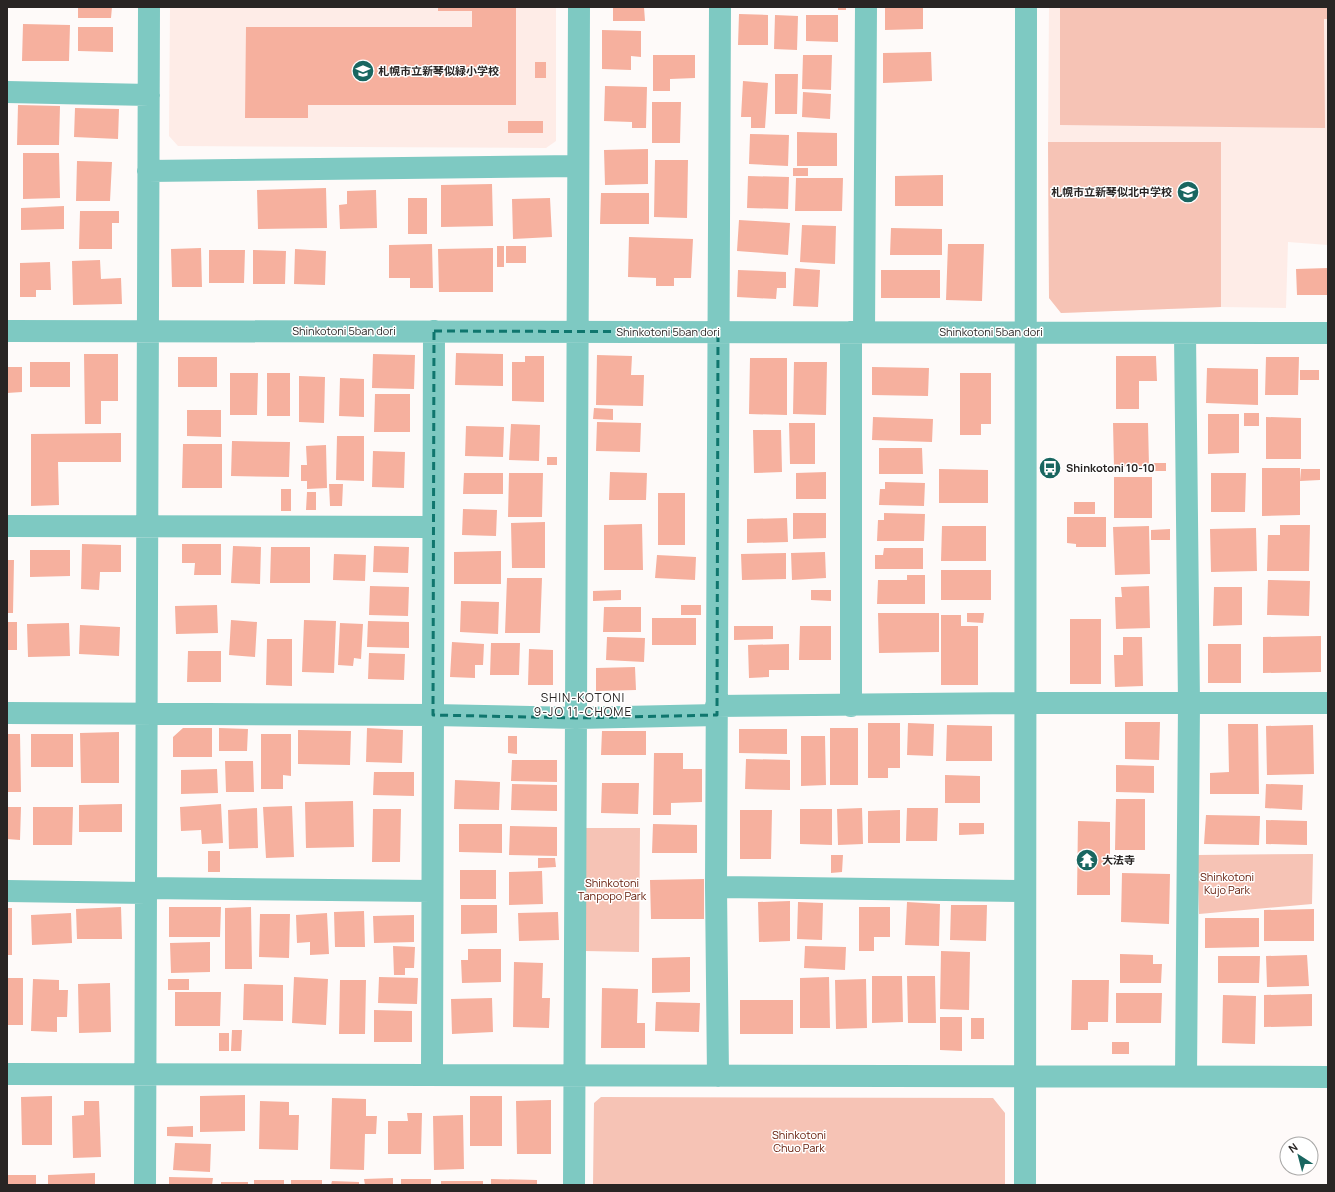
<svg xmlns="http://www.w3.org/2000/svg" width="1335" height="1192" font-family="Manrope,'Noto Sans JP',sans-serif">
	<rect width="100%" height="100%" fill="#fefaf9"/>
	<path fill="#feece7" d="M170,7H556V141L546,148L178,146L169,136Z
		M1049,7H1328V245L1288,242L1286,308L1221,307L1061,313L1049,298L1048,142Z"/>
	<path fill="#f6c3b5" d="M1060,7H1328V19H1324L1325,128L1060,125Z
		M1048,142H1221V307L1061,313L1049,298Z
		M584,828H640L639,952L584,951Z
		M1313,854L1312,904L1199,914L1197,855Z
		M601,1097L993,1098L1005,1113V1185H593L594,1103Z"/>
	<path fill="#f6b09e" d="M78,7H112L111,18H78Z
		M438,7H516V105H308V118H245L246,27H472V11H438Z
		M613,7H644L645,21H613Z
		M838,7H846V10H838Z
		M885,7H923V29L885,30Z
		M739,14L768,15V45H738Z
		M775,15L798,16L797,50L774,49Z
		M806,15H838V42L806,41Z
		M23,24L70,25L69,61H22Z
		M78,27H113V52L78,51Z
		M602,30L641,31V57L631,56V70L602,69Z
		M931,52L932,81L883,83V53Z
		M653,55H695V78L670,79V91H653Z
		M803,55H832L831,90L802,89Z
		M535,62H546V78H535Z
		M775,74H798L797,114H775Z
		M743,81L768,83L765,128H751V117H741Z
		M605,86L647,87L646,128H632V122L604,121Z
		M803,92L831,94L830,119L802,117Z
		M652,102H681L680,143H652Z
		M18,105L60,106L59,145H17Z
		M75,108L119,109L118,139L74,137Z
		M508,121H543V133H508Z
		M797,132L837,133V166H797Z
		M750,134L789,135L788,166L749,164Z
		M648,149V184L605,185L604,150Z
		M23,153H59L60,198L23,199Z
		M655,160H688L687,218L654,217Z
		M77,161L112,162L110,201H76Z
		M793,168H808V176H793Z
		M943,175V206H895V176Z
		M748,176L789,177L788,209L747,208Z
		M796,178H843L842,211H795Z
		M492,184L493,226L441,227V185Z
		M326,188L327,228L258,229L257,190Z
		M376,190L377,228L340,229L339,205L347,204V191Z
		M601,193H649V224H600Z
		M408,198H427V234H408Z
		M550,198L552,237L513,239L512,199Z
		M64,206V229L21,230V208Z
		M80,211H119V223H112V249H79Z
		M739,220L790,223L788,255L737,251Z
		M802,225L836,226L835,264L800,262Z
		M891,228L942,229V255H890Z
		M629,237L693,239L691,278H674V286H656V278L628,277Z
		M432,244L433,288H410V278H389V245Z
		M948,244H984L982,301L946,300Z
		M497,246H504V267H497Z
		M506,246H526V263H506Z
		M201,248L202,287H172L171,249Z
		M493,248V292H439L438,249Z
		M295,249L326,251L325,285L294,284Z
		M209,250H245L244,283H209Z
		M253,250L286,251L285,284H253Z
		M100,260L101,279L121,278L122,304L73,305L72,261Z
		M50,262L51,290H36V297H20V263Z
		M795,268L820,270L818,307L793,306Z
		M1328,268V295H1297L1296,269Z
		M738,270L786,272V288H777L776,299L737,297Z
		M881,270H940V298H881Z
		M456,353L503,354V386L455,385Z
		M84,354H118V401H101V424H85Z
		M373,354L415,355L414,389L372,388Z
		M597,355L632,356L631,375H644L643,406L596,405Z
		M525,356H544V402L512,401V362H525Z
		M1116,356H1156L1157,381H1139V409H1116Z
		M178,357H217V387H178Z
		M1266,357H1299L1298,395H1265Z
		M750,358H787V415L749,414Z
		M30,362H70V387H30Z
		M794,362H827L826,415L793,414Z
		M7,367H22V392L7,393Z
		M872,367L929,368L928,396L872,395Z
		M1207,368L1258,369V405L1206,403Z
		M1300,370H1319V380H1300Z
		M230,373H258L257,415H230Z
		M267,373H290V416H267Z
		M960,373H991V424H981V435H960Z
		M299,376L325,377L324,423L299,422Z
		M340,378L364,379V417L339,416Z
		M375,394H410V432H374Z
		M594,408L613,409V420L593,419Z
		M187,410H221V437L187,436Z
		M1244,413H1259V426H1244Z
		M1208,414H1239V453L1208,454Z
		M873,417L933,419L932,442L872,440Z
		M1266,417L1301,418V459H1266Z
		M597,422L641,423L640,452L596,451Z
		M789,423H815V464H790Z
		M1113,423H1148L1149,466L1114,467Z
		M511,424L540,425L539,461L509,460Z
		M466,426L504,427L503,457L465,456Z
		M753,430H781L782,472L754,473Z
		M121,433V462H58L59,505L31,506V434Z
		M337,436H364V481L336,480Z
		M232,441L290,442L289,477L231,476Z
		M183,444H222V488H182Z
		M326,445L327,488L307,489V481H301V465H307L306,446Z
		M879,448H922L923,474H879Z
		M373,451L405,452L404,488L372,487Z
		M547,457H557V465H547Z
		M1150,463H1166V471H1150Z
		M1262,468H1300V515L1262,516Z
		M939,469L988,470V503H939Z
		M1301,469H1320V480L1300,481Z
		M610,472L647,473L646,500H609Z
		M826,472V499H796V473Z
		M464,473H503V494H463Z
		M509,473H543L542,517H508Z
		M1211,473H1246L1245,512H1211Z
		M1114,477H1152V518H1114Z
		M885,482L925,483L924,506L879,505L880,489H885Z
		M329,484H343L342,506H330Z
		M281,489H291V511H281Z
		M307,492H316V510H306Z
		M658,493H685V545H658Z
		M1074,502H1095V514H1074Z
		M463,509L497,510L496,536L462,535Z
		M793,513H826V538L793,539Z
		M884,513L925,514L924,541H877L878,520H884Z
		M1067,517H1106V547H1076V544L1067,543Z
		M787,518L788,542L747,543V519Z
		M545,522V568H512L511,523Z
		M642,524L643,570H604V525Z
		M1280,525H1310L1309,571H1267L1268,535H1280Z
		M942,526H986V561H941Z
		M1149,526L1150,574L1115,575L1113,527Z
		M1256,528L1257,571L1211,572L1210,529Z
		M1170,529V540H1151V530Z
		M82,544L121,545V572H100L99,590L81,589Z
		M182,544H221V575H194L195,563H182Z
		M233,546L261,547L260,584L231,583Z
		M374,546L409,547L408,573L373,572Z
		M271,547H310V583H270Z
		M884,548H923V569H875V555H883Z
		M30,550H70V576L30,577Z
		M501,551V584H454V552Z
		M825,552L826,578L792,580L791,553Z
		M786,553V579L742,580L741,554Z
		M334,554L366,555L365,581L333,580Z
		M657,555L696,557L695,580L655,578Z
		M7,560H14L13,613H7Z
		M941,570H991V600H941Z
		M907,575H925V604H877L878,580H907Z
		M507,578H542L540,633H505Z
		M1268,580L1310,581L1309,616L1267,615Z
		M370,586L409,587L408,616L369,615Z
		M1149,586L1150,628L1116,629L1115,597H1122L1121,587Z
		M1214,587H1242V625L1213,626Z
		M621,590V600L593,601V591Z
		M811,590H831V601L811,600Z
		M461,601L499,602L498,634L460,632Z
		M217,605L218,633L176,634L175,606Z
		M681,605H701V615H681Z
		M604,607H641V632H603Z
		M878,613H939V652L879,653Z
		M967,613H984L983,623L967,622Z
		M941,615H961V626H978V685H941Z
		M652,618H696V645H652Z
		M1070,619H1101V684H1070Z
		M231,620L257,622L255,657L229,655Z
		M304,620L336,621L334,673L302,672Z
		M368,621L409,622V648L367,647Z
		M7,622H17V650H7Z
		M69,623L70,656L28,657L27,624Z
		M340,623L363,624L361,659L354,658L353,666L338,665Z
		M80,625L120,627L119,656L79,654Z
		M734,626H773V639L734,640Z
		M800,626H831V660H799Z
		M1321,636V672L1263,673V637Z
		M607,637L645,638L644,662L606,660Z
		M1123,637H1142L1143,686L1115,687L1114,655H1123Z
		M267,639H292V686L266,685Z
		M452,642L484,644L483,665H475V678L450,677Z
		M491,643H520L519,675H490Z
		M789,644V670H769V677L749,678L748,645Z
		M1208,644H1241V683H1208Z
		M529,649L553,650V685H528Z
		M188,651H221V682H187Z
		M369,653L405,654L404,680L368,679Z
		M635,667L636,690L596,691V668Z
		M1125,722H1160L1159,760L1125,759Z
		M868,723H900V768H888V778H868Z
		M908,723L934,724L933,756L907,755Z
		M1228,724H1258L1259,794H1210V773L1229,772Z
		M947,725L992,726V761H946Z
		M1313,725L1314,774L1267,775L1266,726Z
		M183,728H212V757H173V737Z
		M219,728L248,729L247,751H219Z
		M367,728L403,730L402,763L366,762Z
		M830,728H858V785H830Z
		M739,729H787V754L739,753Z
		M298,730L351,731L350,765L298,764Z
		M602,731H646V755H601Z
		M119,732V783H81L80,733Z
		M7,734H20L21,792H7Z
		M31,734H73V767H31Z
		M261,734H291V776L283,775V789H261Z
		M508,736H517V754L508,753Z
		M801,736H825L826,785L801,786Z
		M654,753H683V769H702V802L671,803V815H653Z
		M746,759L790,760V790L745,789Z
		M512,760H557V782L511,781Z
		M225,761H253L254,792H226Z
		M1116,765L1154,766V793L1116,792Z
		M217,769L218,793L181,794V770Z
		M374,772H414V796L373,795Z
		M945,775L980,776V803H945Z
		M455,780L500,782L499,810L454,809Z
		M602,783H639L638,814L601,813Z
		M512,784L557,785V811L511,810Z
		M1266,784L1303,785L1302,810L1265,808Z
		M1116,799H1145V850H1115Z
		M353,801L354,847L306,848L305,802Z
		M122,804V832H79V805Z
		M221,804L223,843L202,844L201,830L181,831L180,807Z
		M292,806L294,857L266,858L263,807Z
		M7,807H21L20,840L7,839Z
		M33,807H73L72,845H33Z
		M257,808L258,848L229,849L228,810Z
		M862,808L863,844L838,845L837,809Z
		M907,808H938L937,841H906Z
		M373,809H401L400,862H372Z
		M800,809H832V845L800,844Z
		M740,810H772L771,859H740Z
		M900,810V843H868V811Z
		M1206,815L1260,816L1259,845L1204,844Z
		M1266,820L1307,821V845L1266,844Z
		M1078,821L1110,822V895H1077Z
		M959,823H984V834L959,835Z
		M459,824H502V853L459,852Z
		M653,824L697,825V853H652Z
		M510,826L557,827V856L509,855Z
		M208,851H220V872H208Z
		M831,855H843L842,872L831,873Z
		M538,858H555L556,867L538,868Z
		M460,870H496V899H460Z
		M542,871L543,904L509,905V872Z
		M1122,873L1170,874L1169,924L1121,922Z
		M704,879V919H651L650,880Z
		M790,901V941L759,942L758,902Z
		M798,902L823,903L822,940L797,939Z
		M907,902L940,904L939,946L905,945Z
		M461,905H497V933L461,934Z
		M951,905H987L986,941L950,940Z
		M121,907L122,939H77L76,909Z
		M169,907H221L220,937H169Z
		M251,907L252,969H225V908Z
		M859,907H890V937H874V951H859Z
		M7,908H12V955H7Z
		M1314,909V941H1264V910Z
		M364,911L365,947H335L334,912Z
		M558,912L559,940L519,941L518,913Z
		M71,913L72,943L32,945L31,915Z
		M327,913L329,954L310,955V942L297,943L296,915Z
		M260,914H290L289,958L259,957Z
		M414,915V942L374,943L373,916Z
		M1205,918H1259V947L1205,948Z
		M210,942V972L171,973L170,943Z
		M393,946L415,947L414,968H405V975H394Z
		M805,946L846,947L845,970L804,968Z
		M468,949H501V982L462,983L461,960H468Z
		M941,951L970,952L969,1010L940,1009Z
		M1120,954L1153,955V964H1162L1161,983H1120Z
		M1307,955L1309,986L1267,987L1266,956Z
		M1218,956H1260L1259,983H1218Z
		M690,957V992L652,993V958Z
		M514,962L543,963L542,998H550L549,1028L513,1027Z
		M872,976H902L903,1022L872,1023Z
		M907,976H935L936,1023H908Z
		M294,977L328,979L326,1025L292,1023Z
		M379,977L418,978L417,1004L378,1003Z
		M829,977L830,1028H800V978Z
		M7,978H23V1025H7Z
		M33,979L59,980V990H68L67,1017H57V1032L31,1031Z
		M168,979H189V990H168Z
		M866,979L867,1028L836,1029L835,980Z
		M340,980H366L365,1034H339Z
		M1072,980H1109L1108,1022H1088V1030H1071Z
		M110,983L111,1032L79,1033L78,984Z
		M244,984L283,985V1021L243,1020Z
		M602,988L638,989L637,1023H645V1048H601Z
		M175,992H221L220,1026H175Z
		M1116,993H1162L1161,1023H1116Z
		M1312,994V1026L1264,1027V995Z
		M1223,995L1256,996L1255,1044L1222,1043Z
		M492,998L493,1032L452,1034L451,999Z
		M740,1000H793V1034H740Z
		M656,1002L700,1003L699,1032L655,1031Z
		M374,1010L412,1011V1042H374Z
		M940,1017H962V1051L940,1050Z
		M971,1018H984V1039H971Z
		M232,1030H242L241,1051H231Z
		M219,1033H229V1051H219Z
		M1112,1042H1129V1054H1112Z
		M245,1095V1131L200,1132V1096Z
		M52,1096V1145H22L21,1097Z
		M470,1096H502V1146H470Z
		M332,1098L366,1099V1116H377L376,1134H365L364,1170L330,1169Z
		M551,1100V1154H517L516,1101Z
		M84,1101H99L101,1157L73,1158L72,1116L84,1115Z
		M260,1101L289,1102V1115H299L298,1150L259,1149Z
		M407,1113H422L421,1154H388V1121H408Z
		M463,1115L464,1169L434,1170L433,1116Z
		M193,1126V1137L167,1136V1127Z
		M175,1143L211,1144L210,1172L173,1170Z
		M95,1173V1185H48V1175Z
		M7,1175H36V1185H7Z
		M169,1177L213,1178L212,1185H169Z
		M393,1178V1185H365L364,1179Z
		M401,1179H431V1185H401Z
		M491,1179L537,1180V1185H491Z
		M254,1180H284V1185H254Z
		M291,1180H322V1185H291Z
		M332,1181L359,1182V1185H331Z
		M441,1181H483V1185H441Z
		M221,1182H248V1185H221Z"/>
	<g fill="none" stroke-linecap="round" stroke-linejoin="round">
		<path stroke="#7ec9c2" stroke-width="22" d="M7,92L149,95
			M148,171L578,166
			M7,331L1328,333
			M851,332V706
			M864,332L866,7
			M1185,333L1189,704L1186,1076
			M7,526L432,527
			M716,706L1025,703H1328
			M7,713L433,715L576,718L717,715
			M716,887L1025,891
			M146,888L431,891
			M7,891L146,893
			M7,1074L1328,1077
			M432,1075L434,331
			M718,1076L716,887L720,7
			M145,1185L149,7
			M574,1185L579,7
			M1025,1185L1026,7"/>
	</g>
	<path fill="none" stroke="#0f766e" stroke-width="3" stroke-dasharray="8 5" stroke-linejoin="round" d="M434,331L718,332L717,715L576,718L433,715Z"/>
	<defs>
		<g id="school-disc" transform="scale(1.15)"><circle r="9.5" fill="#196660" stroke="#fff"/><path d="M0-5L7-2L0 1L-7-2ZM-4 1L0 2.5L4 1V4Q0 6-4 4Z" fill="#fff"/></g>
		<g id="bus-disc" transform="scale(1.15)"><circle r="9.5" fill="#196660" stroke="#fff"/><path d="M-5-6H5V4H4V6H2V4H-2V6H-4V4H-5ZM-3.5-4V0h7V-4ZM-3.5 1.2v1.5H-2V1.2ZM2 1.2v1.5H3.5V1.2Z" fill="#fff"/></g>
		<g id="temple-disc" transform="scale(1.15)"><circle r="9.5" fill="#196660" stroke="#fff"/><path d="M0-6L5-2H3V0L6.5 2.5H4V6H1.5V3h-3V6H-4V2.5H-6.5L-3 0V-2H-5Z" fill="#fff"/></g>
	</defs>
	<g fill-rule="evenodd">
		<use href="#school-disc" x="363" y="71"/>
		<use href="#school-disc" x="1188" y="192"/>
		<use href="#bus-disc" x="1050" y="468"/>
		<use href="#temple-disc" x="1087" y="860"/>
	</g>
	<g text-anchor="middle" stroke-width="3" stroke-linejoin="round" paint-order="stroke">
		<g font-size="11" font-weight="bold" fill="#292524" stroke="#fff" text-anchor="start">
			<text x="378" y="75">札幌市立新琴似緑小学校</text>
			<text x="1172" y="196" text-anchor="end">札幌市立新琴似北中学校</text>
			<text x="1066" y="472">Shinkotoni 10-10</text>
			<text x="1102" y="864">大法寺</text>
		</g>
		<g font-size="11" fill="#292524" stroke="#fff">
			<text x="344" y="335">Shinkotoni 5ban dori</text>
			<text x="668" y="336">Shinkotoni 5ban dori</text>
			<text x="991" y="336">Shinkotoni 5ban dori</text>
		</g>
		<g font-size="11" fill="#621805" stroke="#fff">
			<text x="1227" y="881">Shinkotoni<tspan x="1227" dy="13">Kujo Park</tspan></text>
			<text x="612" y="887">Shinkotoni<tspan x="612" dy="13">Tanpopo Park</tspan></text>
			<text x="799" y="1139">Shinkotoni<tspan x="799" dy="13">Chuo Park</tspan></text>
		</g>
		<g font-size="12" letter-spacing="1" fill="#292524" stroke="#fff">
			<text x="583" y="702">SHIN-KOTONI<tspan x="583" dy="14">9-JO 11-CHOME</tspan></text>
		</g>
	</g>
	<rect width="1335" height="1192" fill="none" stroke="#292524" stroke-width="16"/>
	<g transform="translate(1299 1156) rotate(324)"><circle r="19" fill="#ffffff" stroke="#a9a8a7"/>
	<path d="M0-3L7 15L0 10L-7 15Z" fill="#196660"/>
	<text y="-6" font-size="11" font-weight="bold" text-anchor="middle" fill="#292524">N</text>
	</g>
</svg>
